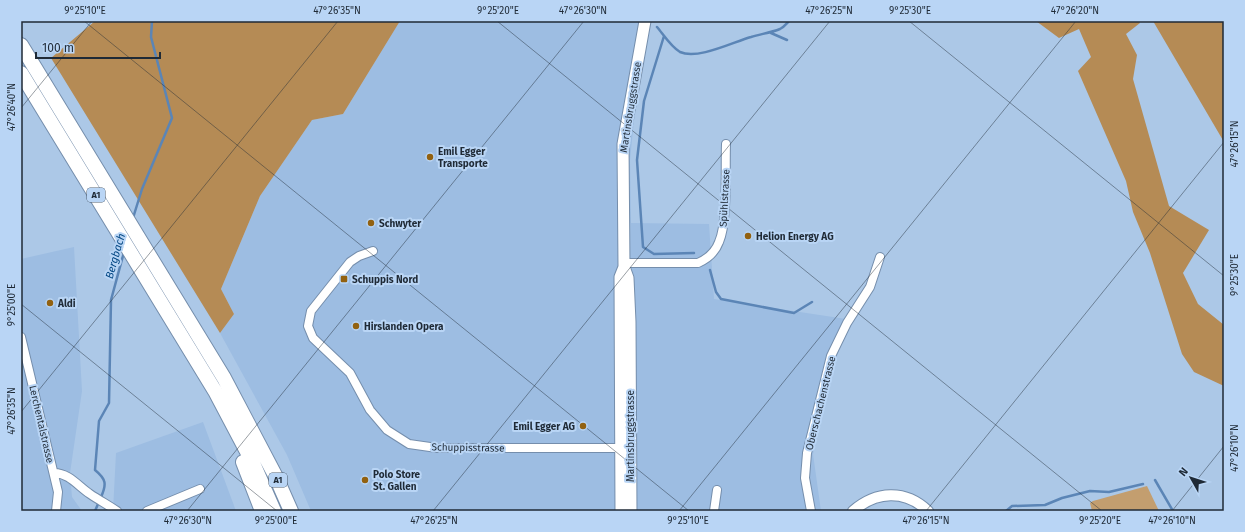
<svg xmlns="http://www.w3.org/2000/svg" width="1245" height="532" font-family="'Fira Sans',sans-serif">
	<rect width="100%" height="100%" fill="#acc8e7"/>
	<path fill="#9dbde2" d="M400,21H651L636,100L630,160L631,223L709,224L714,299L846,319L813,454L821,511H311L287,455L220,333L234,314L221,289L260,196L312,120L343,114Z
		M74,247L82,391L70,473L72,497L82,511H21V259Z
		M203,422L236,511H113L116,453Z"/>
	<path fill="#c39e6f" d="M1147,486L1159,511H1092L1090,503L1093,501Z"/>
	<path fill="#b58b55" d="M95,21H400L343,114L312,120L260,196L221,289L234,314L220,333L51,58Z
		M1036,21H1139L1140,23L1126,34L1137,55L1133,79L1169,206L1209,230L1183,273L1198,304L1224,325V386L1194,372L1182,354L1150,253L1133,212L1126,181L1078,71L1091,57L1079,29L1059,38Z
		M1153,21H1224V142Z"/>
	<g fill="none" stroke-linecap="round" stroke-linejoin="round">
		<path stroke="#5b85b6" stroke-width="2.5" d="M657,27C663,34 671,47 680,52C698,60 733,42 751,37C760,34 770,33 780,29C784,27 786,24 789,21
			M771,33L787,40
			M664,36L644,101L637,160L643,247L654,254L694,253
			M133,218L142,189L172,118L151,37L152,21
			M710,270L716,292L721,299L794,313L812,302
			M1155,480L1173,511
			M101,497C107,484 106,479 95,470L99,421L109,403L111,300L124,252
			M95,511L98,504
			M1006,511L1012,506L1045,505L1062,498L1090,491L1109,492L1143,484"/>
		<g stroke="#758eac" stroke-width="10">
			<path id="minor" d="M373,251L359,256L350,262L311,311L308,326L313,338L350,373L370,410L387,430L409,444L437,448H621
				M624,263H698C707,259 715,253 719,242C728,222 725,169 726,144
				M21,337L58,492L56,511
				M54,473C69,473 78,486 90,494C99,500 108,505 117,511
				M147,511L200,489
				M714,511L717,490
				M811,511L805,478L807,453L831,356L847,323L870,287L880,257"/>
		</g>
		<g stroke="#758eac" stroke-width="12">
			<path id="tertiary" d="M853,511C876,491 905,489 928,511"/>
		</g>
		<g stroke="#758eac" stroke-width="13">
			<path id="secondary" d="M621,511L620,277L624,267
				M631,511L630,322L628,278L624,267L623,144L645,21"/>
		</g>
		<g stroke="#758eac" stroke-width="16">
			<path id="motorway" d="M21,45L224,378L276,477L291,511
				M21,73L215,391L253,463L274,511
				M243,462L262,511"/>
		</g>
		<use href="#minor" stroke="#fff" stroke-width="8"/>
		<use href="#tertiary" stroke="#fff" stroke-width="10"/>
		<use href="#secondary" stroke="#fff" stroke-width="11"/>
		<use href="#motorway" stroke="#fff" stroke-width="14"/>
	</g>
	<path fill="none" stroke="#1f2a36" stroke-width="1" stroke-opacity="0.45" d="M84,21L689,511M497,21L1102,511M909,21L1224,276M21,108L92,21M21,304L277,511M21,412L338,21M187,511L584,21M433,511L830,21M679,511L1076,21M926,511L1224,142M1172,511L1224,446"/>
	<g fill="#926110" stroke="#b9d5f5" stroke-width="1.5">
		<circle cx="430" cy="157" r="4"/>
		<circle cx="371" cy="223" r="4"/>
		<circle cx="748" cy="236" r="4"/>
		<rect x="340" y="275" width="8" height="8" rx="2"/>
		<circle cx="50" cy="303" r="4"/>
		<circle cx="356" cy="326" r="4"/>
		<circle cx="583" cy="426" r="4"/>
		<circle cx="365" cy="480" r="4"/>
	</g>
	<g text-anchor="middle" stroke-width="4" stroke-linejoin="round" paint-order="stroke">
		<g fill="#b9d5f5" stroke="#4d5d6f" stroke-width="1">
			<rect x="87" y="188" width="18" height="14" rx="3"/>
			<rect x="269" y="473" width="18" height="14" rx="3"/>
		</g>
		<g font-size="9" font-weight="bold" fill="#1f2a36">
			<text x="96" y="198">A1</text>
			<text x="278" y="483">A1</text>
		</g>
		<g font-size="10" fill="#1f2a36" stroke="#b9d5f5">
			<text transform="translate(630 107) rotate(-81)" y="4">Martinsbruggstrasse</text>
			<text transform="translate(724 198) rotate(-87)" y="4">Spühlstrasse</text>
			<text transform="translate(820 403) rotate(-76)" y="4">Oberschachenstrasse</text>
			<text transform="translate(42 424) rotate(77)" y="4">Lerchentalstrasse</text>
			<text transform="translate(630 436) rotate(-90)" y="4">Martinsbruggstrasse</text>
			<text transform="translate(468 447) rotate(1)" y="4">Schuppisstrasse</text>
		</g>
		<g font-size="10" font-weight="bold" fill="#1f2a36" stroke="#b9d5f5" text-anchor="start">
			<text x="438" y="155">Emil Egger<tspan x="438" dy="12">Transporte</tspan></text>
			<text x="379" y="227">Schwyter</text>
			<text x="756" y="240">Helion Energy AG</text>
			<text x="352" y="283">Schuppis Nord</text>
			<text x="58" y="307">Aldi</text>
			<text x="364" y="330">Hirslanden Opera</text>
			<text x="575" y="430" text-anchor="end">Emil Egger AG</text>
			<text x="373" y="478">Polo Store<tspan x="373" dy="12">St. Gallen</tspan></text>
		</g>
		<g font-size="11" font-style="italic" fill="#054884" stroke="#b9d5f5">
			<text transform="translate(115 256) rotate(-74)" y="4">Bergbach</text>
		</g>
	</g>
	<rect width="1245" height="532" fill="none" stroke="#b9d5f5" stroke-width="44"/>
	<g transform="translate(1191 478) rotate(309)" stroke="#b9d5f5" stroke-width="3" paint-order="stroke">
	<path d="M0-3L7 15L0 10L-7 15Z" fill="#1f2a36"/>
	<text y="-6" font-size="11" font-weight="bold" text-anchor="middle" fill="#1f2a36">N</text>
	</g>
	<path d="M36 52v6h124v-6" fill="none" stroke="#1f2a36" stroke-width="2"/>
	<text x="42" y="52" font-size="12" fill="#1f2a36" stroke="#b9d5f5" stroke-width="3" paint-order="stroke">100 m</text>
	<rect x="22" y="22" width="1201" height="488" fill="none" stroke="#1f2a36" stroke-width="1.5"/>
	<g font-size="10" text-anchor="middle" fill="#1f2a36">
		<text x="85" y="14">9°25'10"E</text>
		<text x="337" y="14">47°26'35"N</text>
		<text x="498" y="14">9°25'20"E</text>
		<text x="583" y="14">47°26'30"N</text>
		<text x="829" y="14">47°26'25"N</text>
		<text x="910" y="14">9°25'30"E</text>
		<text x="1075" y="14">47°26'20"N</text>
		<text transform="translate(11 107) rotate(-90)" y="4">47°26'40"N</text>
		<text transform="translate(1234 144) rotate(-90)" y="4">47°26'15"N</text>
		<text transform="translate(1234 275) rotate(-90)" y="4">9°25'30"E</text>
		<text transform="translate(11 305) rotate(-90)" y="4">9°25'00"E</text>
		<text transform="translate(11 411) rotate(-90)" y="4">47°26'35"N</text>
		<text transform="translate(1234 448) rotate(-90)" y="4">47°26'10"N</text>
		<text x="188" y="524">47°26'30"N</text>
		<text x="276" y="524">9°25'00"E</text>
		<text x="434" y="524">47°26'25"N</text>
		<text x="688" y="524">9°25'10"E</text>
		<text x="926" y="524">47°26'15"N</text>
		<text x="1100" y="524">9°25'20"E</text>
		<text x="1172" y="524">47°26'10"N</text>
	</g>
</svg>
